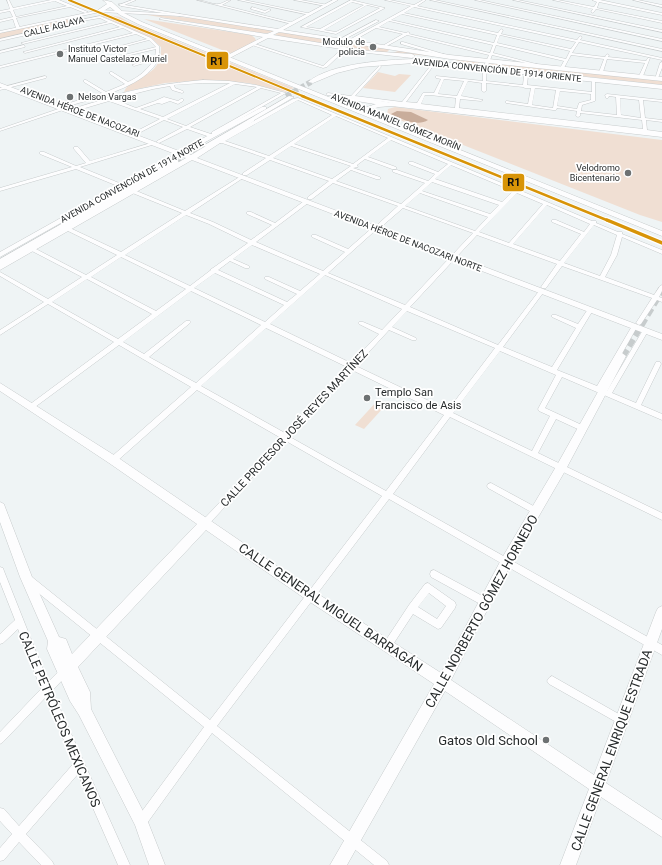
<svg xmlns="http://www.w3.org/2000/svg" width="662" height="865" font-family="Roboto,sans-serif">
	<rect width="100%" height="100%" fill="#eff4f5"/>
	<path fill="#f0dfd3" d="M135,13C182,16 227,22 273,30V32L263,34Z
		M109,15L120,17L129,22L294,88L286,92L248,83L206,80L165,83L124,92C132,73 162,80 161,47L149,37L101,16Z
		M66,19L72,22L0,39V33Z
		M144,19L251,35L255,38L256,41L232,54Z
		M281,32L390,49L387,52H378L279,37L275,34Z
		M401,50L475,61L480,63C475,68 468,64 462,62C442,55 414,55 392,53Z
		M488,62L662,80V85L498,67L487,64Z
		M378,72L395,76L399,74L411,75L395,92L363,88Z
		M395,107L662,140V222L640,215L387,115L388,109Z
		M378,400L383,403L381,405L384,407L364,429L355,425Z"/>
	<path fill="#c9ad9b" d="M397,111L411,112L428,120C418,127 401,119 391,114Z"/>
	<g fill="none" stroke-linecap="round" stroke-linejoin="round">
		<path stroke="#c7cccd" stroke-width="8" stroke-dasharray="8 4" stroke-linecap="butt" d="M622,356L662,289"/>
		<path stroke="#c7cccd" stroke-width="5.5" stroke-dasharray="5.5 2.5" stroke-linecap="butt" d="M286,96L311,82"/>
		<path stroke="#c7cccd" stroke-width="7" stroke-dasharray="7 3.5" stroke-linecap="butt" d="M175,163L206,146"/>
		<g stroke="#c7cbcc" stroke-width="1">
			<path id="street" d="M7,0H9L13,8L51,0H59L88,12L85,13L70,7L16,18L20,28L18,29L16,28L13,19L0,22V20L13,17L10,11L0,13V11L10,9ZM55,1L67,6L16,17L13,10Z
				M132,0H136L122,6L119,5Z
				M197,0C203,0 213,5 219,4C224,3 226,0 231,0L222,5L294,23L292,24Z
				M238,0H244L312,14L310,15Z
				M294,0H301L328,5L326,6Z
				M351,0L385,8L336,34L301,27ZM352,2L364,5L320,29L306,27ZM367,5L380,8L336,32L324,30Z
				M385,0H390L414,5L423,0H426L417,6L577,40L580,36L582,37L580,40L662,58V60L579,42L572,53L605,57L607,54L609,55L608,57L646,61L648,58H650L643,76L641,77L639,76L645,63L607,59L603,72L601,73L599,72L604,59L571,55L564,68L562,69L560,68L564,61L496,45L493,53L540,65L538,66L492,55L487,68L486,81L523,85L524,76L526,75L528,76L527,85L592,92V80L595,79V101L582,105L581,111L617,115L616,97L609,96L608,98H606L605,95L607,94L662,100V102L643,100L645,118L662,120V122L646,120L647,130L662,132V134L457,110L453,112L451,111L452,110L327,95L326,94L328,93L351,96L380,65L381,67L355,96L402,102L432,64L434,65L406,102L417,103L423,93H434L441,79L436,78V76L483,81V68L489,55L407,35L385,47L384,45L403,34L376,28L351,42H349V40L411,6ZM414,7L576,42L571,49L501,34L503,30L501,29L498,33L404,13ZM402,14L497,35L494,43L391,20ZM389,21L493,45L490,53L409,34L410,33L408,32L406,33L379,27ZM500,35L570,51L566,59L497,43ZM444,79L464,81L457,96L438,94ZM468,81L482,83V91L484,92L486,91V83L523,87L525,88H531L528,104L507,101H506V103L553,110H556L557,108L577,111L576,116L578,117L580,116V113L642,120L643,129L459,108L460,99L481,101L483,100L461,96ZM535,88L556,90L553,108L532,105ZM560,91L591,94V100L579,103L577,109L557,106ZM425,95H430L456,98L455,108L421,104ZM620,98L639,100L641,118L621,115Z
				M430,0H435L662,49V51Z
				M475,0H480L662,39V41Z
				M513,0H518L662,30V32Z
				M553,0H558L594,7L597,2L592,0H600L662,13V15L599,2L597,8L662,21V23L596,9L593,13L591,12L593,9Z
				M633,0H638L662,5V7Z
				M252,7L265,11L269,9L271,10L265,13L251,9Z
				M100,16L151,38L159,46V57L160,58C157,62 154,67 151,70C133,89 93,99 68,106L70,107L69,108L0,131V129L64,107L62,106L63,105L102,93L84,82V80H86L106,92L125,84L110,74V72H112L128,82C139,77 147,70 154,60L134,66L132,65L155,58L156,49L122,57L120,56L156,47L149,40L111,50L109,49L147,39L136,34L0,68V66L133,33L123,28L25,53L23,52L120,27L111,23L23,44L21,43L108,22L100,18L82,21L80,20Z
				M376,20L379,21L343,40L340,39Z
				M401,42H403L450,56L447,57L401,44Z
				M252,43L323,66L344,47L347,48L327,67L323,68L252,45Z
				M24,45L25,47L0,53V51Z
				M662,62V68L658,78L655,79L660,63Z
				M45,76L47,77L46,78L0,90V88Z
				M203,80L229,81L256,85L286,93L214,134H212V132L281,93L261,88L190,127L211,134V136H207L187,129L159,143L157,142V141L183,127L164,120L137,134H135V132L160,119L109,101L75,111L72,110C81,105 94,103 104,99C134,88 171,83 203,80ZM203,83H230L163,117L140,109L158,103L162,104L170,101L178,104L183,101V99H181L178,101L164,97L155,101L136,108L113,99L153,89L170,86L172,90L182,93L184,92L183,91L175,88L174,85ZM235,84L257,87L186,126L167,119Z
				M298,98L516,189H519V190L592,221H596V223L618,232H622V234L662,250V254L622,237L617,255L605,277L654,295L660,286L662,285V291L659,297L662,298V302L657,300L641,324L639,325L636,323L652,298L562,266L546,288H542L541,287L557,264L477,235L410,307L498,345L539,291H543V293L503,347L552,367L576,328L552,317V315H556L578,324L588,309H592L593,310L557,370L597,386L632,326H636L637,327L602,389L607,391L643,330H647L648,331L612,393L636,403L656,362H660L661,364L641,405L662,414V420L562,377L545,408L584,426L585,428L584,430L582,431L556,419L538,453L662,513V520L450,417L393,494L662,645V655L389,499L217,726L387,861L389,865H374L212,733L145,826L141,827L137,826L136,822L137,818L204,727L26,583L25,580L26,577L29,576L32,577L210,720L382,496L286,441L209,524L206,525L203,524L202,522L203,520L281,438L197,390L116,462H110L109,460L110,458L191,387L119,345L31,410L28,407L29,405L114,342L48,304L0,335V330L44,302L0,276V272L48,299L82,277L30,250V248H34L86,275L117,255L66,230V228H70L121,252L182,213L130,192V190H134L185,211L241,176L243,177V178L190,213L213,222L251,240L272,225L247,214V212H251L275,223L304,201H308V203L256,242L323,271L345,252L312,237V235H316L348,249L373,227H377V229L328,273L405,305L473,233L403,208L381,227H377V225L398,206L333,183L312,199H308V197L329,181L270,160L247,175H243V173L266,158L222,143H218V141L293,99ZM298,100L332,115L269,156L225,141ZM336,116L388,138L353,164L294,144ZM391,140L448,164L438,172L413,162H409V164L435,174L428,181L397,170H393V172L425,183L401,204L336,181L351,170L376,179H380V177L353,168L358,167L357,165L365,159L392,169H396V167L368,157ZM291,146L351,166L332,179L273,158ZM451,165L513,191L502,202L435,179ZM432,182L499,205L490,214L422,191ZM420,193L488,217L475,231L405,206ZM517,193L543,204L509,243L479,232ZM547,205L590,224L584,232L556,220H552V222L581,234L560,261L513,244ZM186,215L209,224L248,243L213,268L211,269V270L190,286L125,255ZM594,225L617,235L611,255L600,276L564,263ZM252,245L320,274L300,291L269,277H265V279L297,294L287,302L218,270L230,261L245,268H249V266L233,259ZM121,257L186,289L156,311L91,277ZM215,273L284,305L265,322L194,288ZM325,275L402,309L382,330L363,322H359L358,323L359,324L379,334L351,363L270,324ZM87,279L152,314L118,339L52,302ZM191,291L261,325L196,383L149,357L190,323L191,322L190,321H186L144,354L123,342ZM407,311L495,348L448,410L356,366L389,330L412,340H416L417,339L416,338L392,327ZM266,328L347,367L285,433L201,386ZM500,351L556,375L538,409L539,411L550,416L532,451L453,413ZM352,370L444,415L386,491L290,437Z
				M151,143L155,144L80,167L124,185V187H120L76,169L0,191V188L72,167L40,154V152H44L76,166L86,163L74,149V147H78L90,161Z
				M491,483L539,509L540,511L539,513L536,514L533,513L488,488L487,486L488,484Z
				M0,567L3,568L4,571L48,682L61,669L64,667L67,669L69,672L67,675L52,691L130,865H118L78,774L26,834L52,861L54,865H41L19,842L4,860L0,861V848L12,834L0,821V808L4,809L19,826L74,763L45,698L3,742L0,744V732L41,689L18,629L3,643L0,644V634L15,620L0,582Z
				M434,570L488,599L489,602L488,605L485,606L482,605L431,577L430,574L431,571Z
				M428,583L455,602L456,605L455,608L441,628L438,629L413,614L390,649L387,650L384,649L383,646L384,643L409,605L425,584ZM429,593L446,606L437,619L418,607Z
				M552,676L624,717L626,720L624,723L621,725L618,723L549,684L547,681L549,678Z"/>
		</g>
		<g stroke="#c7cbcc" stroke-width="1">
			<path id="secondary" d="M333,0H338L283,30L450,55L662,77V81L450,59L279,32L273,35L368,51L412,54L415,56L412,58L368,53L268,38L226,60L223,58L224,57L263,37L159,19L161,18L267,34L274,31L180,16L100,12L0,33V31L100,10L180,14L278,29Z
				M43,29L45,31L0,41V39Z
				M0,83L179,151L262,107H266V109L185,153L191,155L250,119H254V121L197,158L662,334V340L192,160L0,270V265L186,158L180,156L0,257V252L175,154L0,87Z
				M391,102L662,133V137L391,106L379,107L358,113L355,111L379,103Z
				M622,353L626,356L565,471L510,566L451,680L594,775L656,612L658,608L662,606V629L606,783L662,820V837L601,797L576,865H560L589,789L445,691L347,865H330L434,684L307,600L206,530L78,667L90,692L91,709L146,817L165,865H149L135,825L79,715L70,701L47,649L48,641L20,577L0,522V502L4,504L5,507L32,577L59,637L66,639L72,654L197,524L109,463L0,391V383L117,457L205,517L210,519L211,521L315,592L441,673L502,558L557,465L618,356Z"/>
		</g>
		<g stroke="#c7cbcc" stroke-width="1">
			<path id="primary" d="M103,0L112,2L124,13L142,22L662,231V236L138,24L120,15L110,7L102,12H98V10L107,4Z
				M119,4L180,14L182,15L180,16L121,6Z
				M414,59L662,85V89L414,63L361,67L337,73L313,83L308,82C331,63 385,60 414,59Z
				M334,94L387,102L390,104L387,106L332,97V95Z
				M289,96L294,97L208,147L203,146Z
				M172,161H178L179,163L0,266V259Z"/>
		</g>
		<use href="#street" fill="#fdfdfe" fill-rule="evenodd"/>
		<use href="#secondary" fill="#fdfdfe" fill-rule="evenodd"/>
		<use href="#primary" fill="#fdfdfe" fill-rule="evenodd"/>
		<g stroke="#fff" stroke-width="3.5">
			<path id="rail-1-far2" d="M69,0L305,97"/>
		</g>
		<g stroke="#fff" stroke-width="4.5">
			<path id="rail-1-far1" d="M302,96L609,221"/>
		</g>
		<g stroke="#fff" stroke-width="6">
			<path id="rail-1" d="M607,220L662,243"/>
		</g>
		<use href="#rail-1-far2" stroke="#d89407" stroke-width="2"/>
		<use href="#rail-1-far1" stroke="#d89407" stroke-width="2.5"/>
		<use href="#rail-1" stroke="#d89407" stroke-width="3.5"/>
	</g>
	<g fill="#6d7172" stroke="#fff" stroke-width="1.5">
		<circle cx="373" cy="47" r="4"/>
		<circle cx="60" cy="54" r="4"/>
		<circle cx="70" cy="97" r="4"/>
		<circle cx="628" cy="173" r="4"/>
		<circle cx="367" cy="398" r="4"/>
		<circle cx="546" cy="740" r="4"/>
	</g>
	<g text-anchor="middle" stroke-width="3.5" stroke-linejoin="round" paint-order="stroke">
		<g font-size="9" fill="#272b2c" stroke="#fff">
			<text transform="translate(54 27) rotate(-14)" y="3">CALLE AGLAYA</text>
			<text transform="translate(497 70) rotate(6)" y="3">AVENIDA CONVENCIÓN DE 1914 ORIENTE</text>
			<text transform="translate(80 112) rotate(21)" y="3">AVENIDA HÉROE DE NACOZARI</text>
			<text transform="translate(396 122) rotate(22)" y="3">AVENIDA MANUEL GÓMEZ MORÍN</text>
			<text transform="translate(132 181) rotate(-29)" y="3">AVENIDA CONVENCIÓN DE 1914 NORTE</text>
			<text transform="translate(408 241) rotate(21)" y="3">AVENIDA HÉROE DE NACOZARI NORTE</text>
		</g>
		<g font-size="9" fill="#272b2c" stroke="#fff" text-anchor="end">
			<text x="365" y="45">Modulo de<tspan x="365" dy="10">policia</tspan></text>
			<text x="68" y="52" text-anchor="start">Instituto Victor<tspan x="68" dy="10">Manuel Castelazo Muriel</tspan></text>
			<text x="78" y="100" text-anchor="start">Nelson Vargas</text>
			<text x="620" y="171">Velodromo<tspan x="620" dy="10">Bicentenario</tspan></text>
		</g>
		<g font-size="11" fill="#272b2c" stroke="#fff" text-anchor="start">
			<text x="375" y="396">Templo San<tspan x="375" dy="13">Francisco de Asis</tspan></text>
		</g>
		<g font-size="11" fill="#272b2c" stroke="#fff">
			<text transform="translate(294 428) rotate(-47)" y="4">CALLE PROFESOR JOSÉ REYES MARTÍNEZ</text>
		</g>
		<g font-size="13" fill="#272b2c" stroke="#fff">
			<text transform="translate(331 607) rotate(34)" y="5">CALLE GENERAL MIGUEL BARRAGÁN</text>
			<text transform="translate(481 611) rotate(-61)" y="5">CALLE NORBERTO GÓMEZ HORNEDO</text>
			<text transform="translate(60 719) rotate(67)" y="5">CALLE PETRÓLEOS MEXICANOS</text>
			<text transform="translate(611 750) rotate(-70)" y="5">CALLE GENERAL ENRIQUE ESTRADA</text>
		</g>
		<g font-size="13" fill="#272b2c" stroke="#fff" text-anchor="end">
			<text x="538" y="745">Gatos Old School</text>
		</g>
	</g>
	<g stroke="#fff" stroke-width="1.5">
		<rect x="206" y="51" width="23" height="19" rx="4" fill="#d89407"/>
		<rect x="502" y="173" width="23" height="19" rx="4" fill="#d89407"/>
	</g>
	<g font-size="11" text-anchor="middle" font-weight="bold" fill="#111">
		<text x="217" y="65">R1</text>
		<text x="514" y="186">R1</text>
	</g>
</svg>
